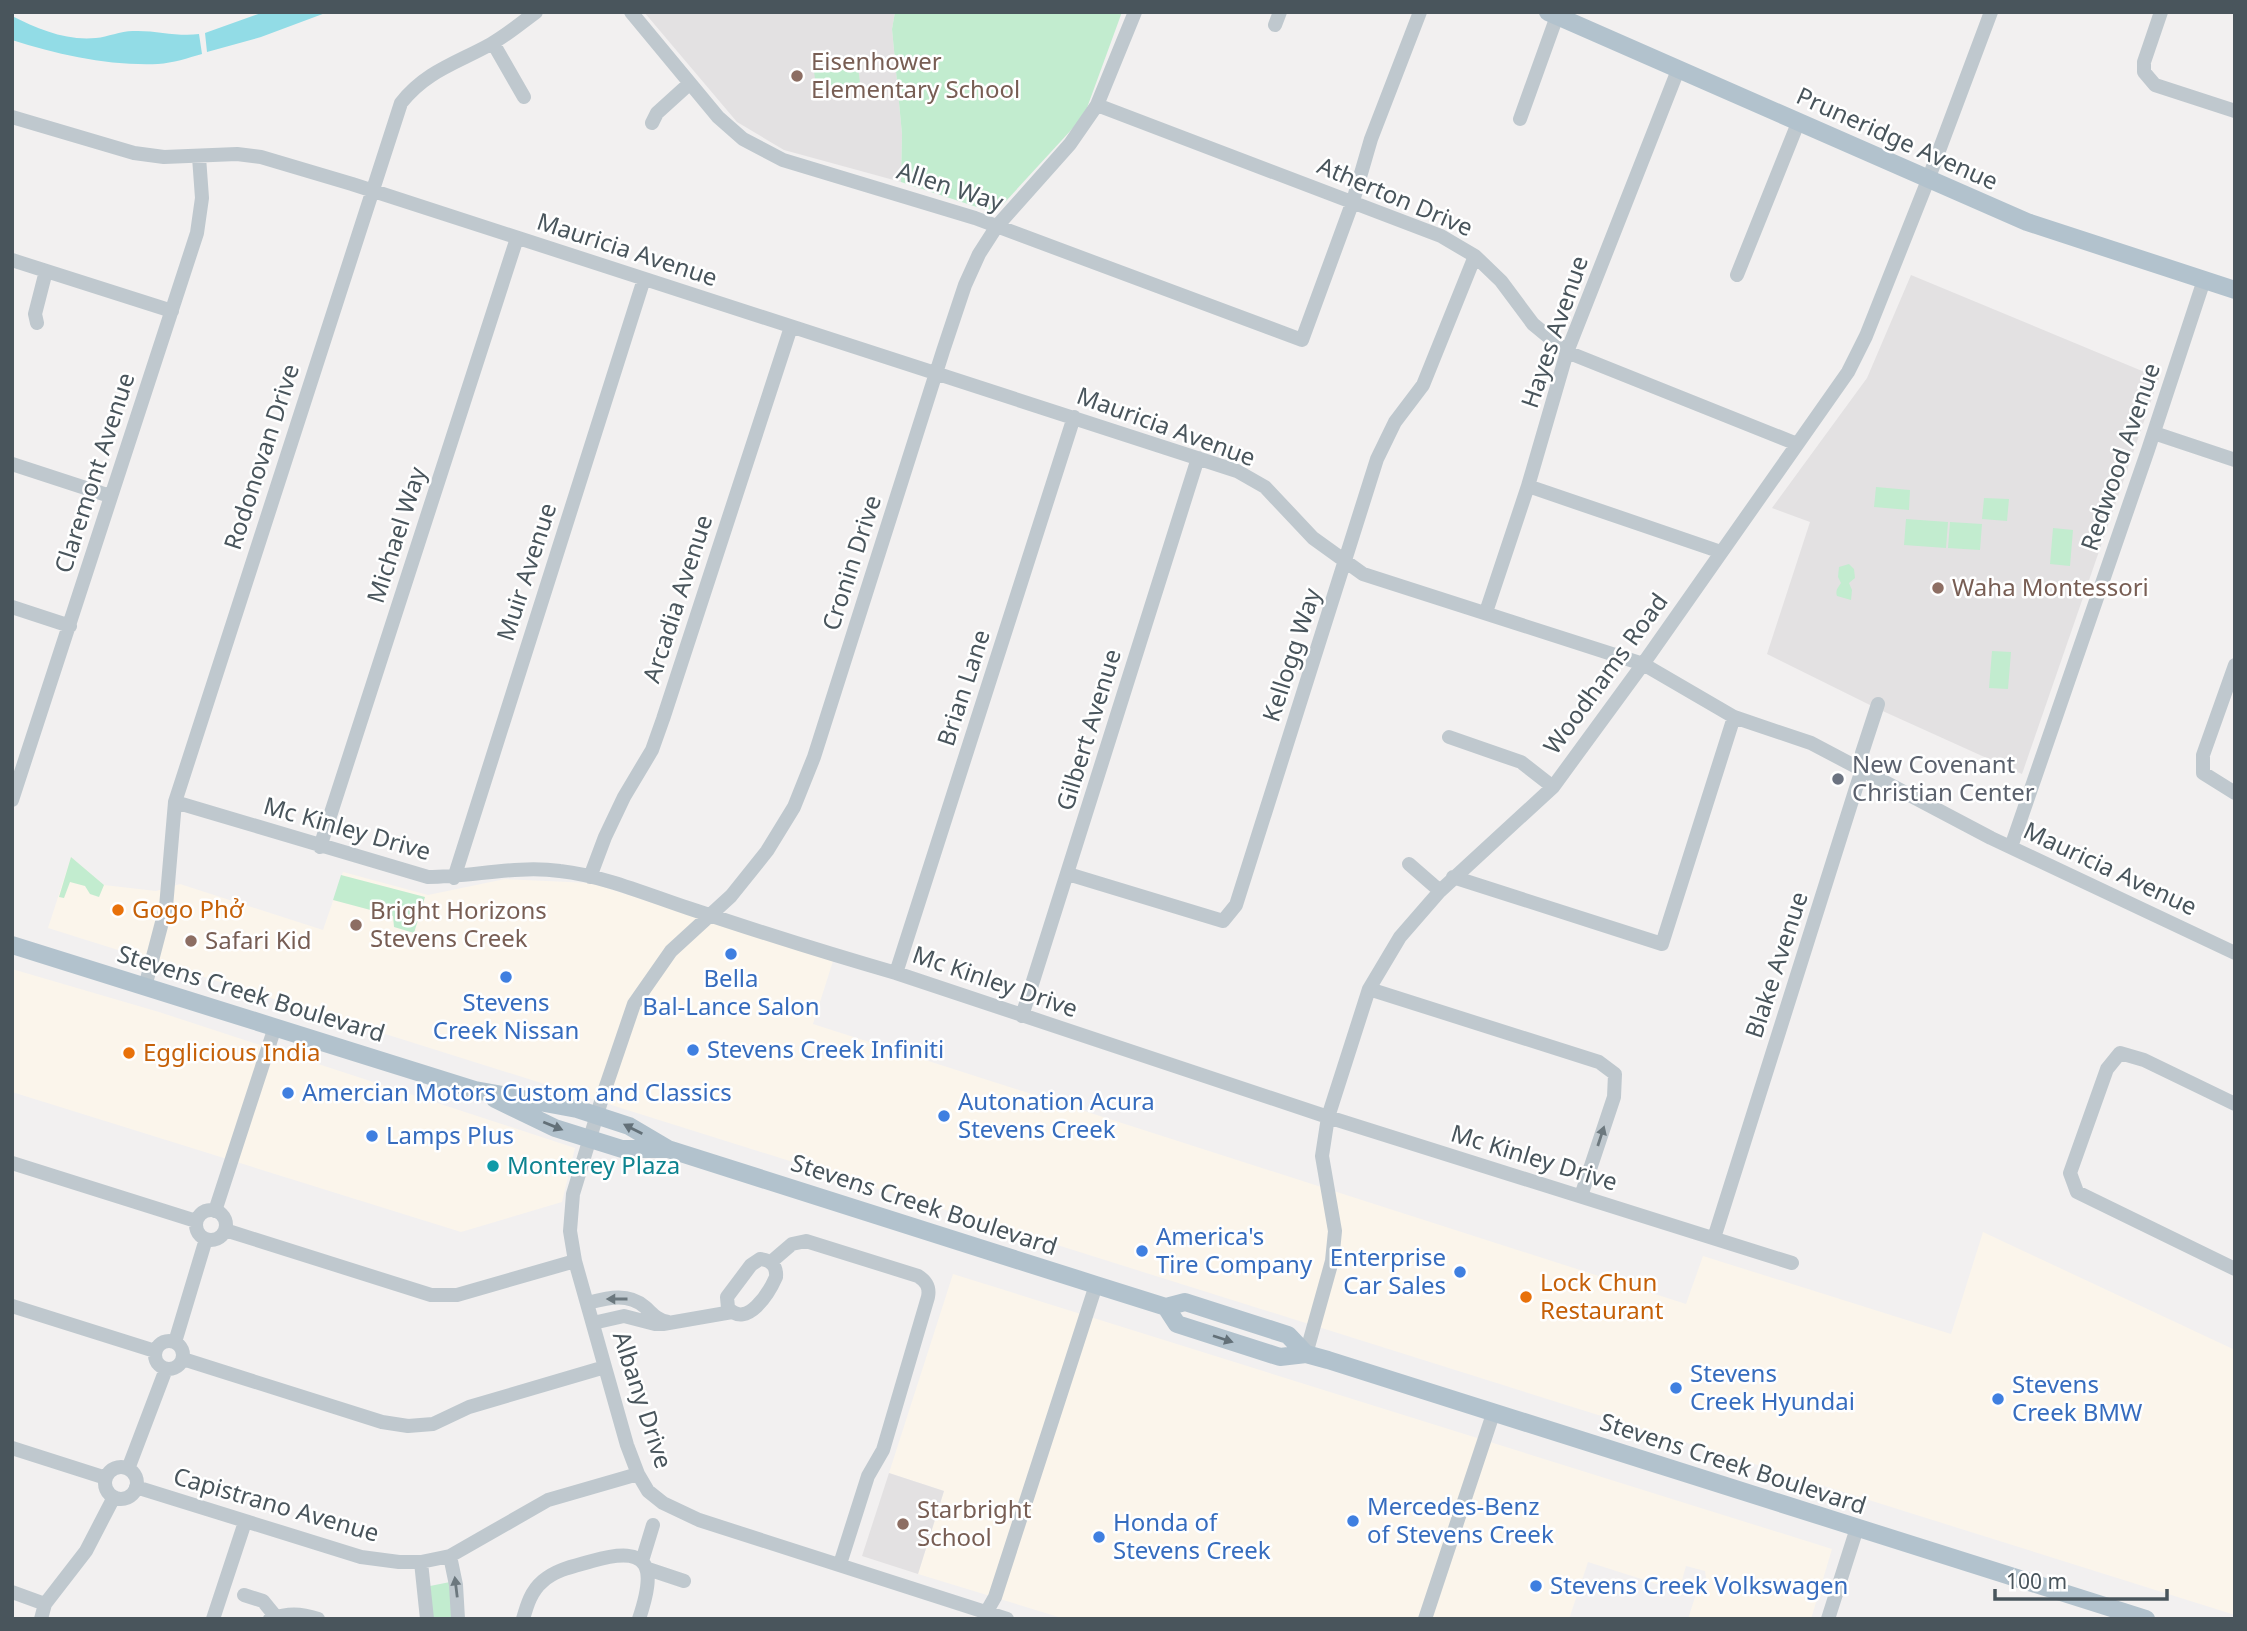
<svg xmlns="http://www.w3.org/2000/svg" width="2247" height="1631" font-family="'Noto Sans',sans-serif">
	<rect width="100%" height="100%" fill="#f2f0f0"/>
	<path fill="#fbf5eb" d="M71,857L104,885L156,891L180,884L323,930L343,872L428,895L505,879L591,883L833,961L813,1024L1686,1304L1703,1256L1951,1334L1983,1232L2235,1350V1615L48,928Z
		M12,969L159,1012L575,1148L562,1202L461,1232L12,1092Z
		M953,1274L1832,1549L1811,1619H1688L1696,1594L1706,1578L1705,1571L1686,1566L1679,1591L1588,1562L1569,1619H1065L918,1574L944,1491L889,1473Z"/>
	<path fill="#e3e1e2" d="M644,12H895L892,29L902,134L901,182L784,150L737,122Z
		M1911,275L2159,378L2022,774L1876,708L1767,654L1810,522L1772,508L1867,378Z
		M889,1473L944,1491L918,1574L862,1556Z"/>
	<path fill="#c2eccf" d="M895,12H1122L1084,116L995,213L901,182L902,134L892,29Z
		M858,67L860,83L816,87L814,71Z
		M1876,487L1910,490L1909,510L1874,507Z
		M1984,498L2009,499L2007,521L1982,519Z
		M1906,519L1948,522L1946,548L1904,545Z
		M1950,522L1982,524L1980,550L1948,548Z
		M2053,528L2073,530L2070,566L2050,564Z
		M1849,564L1854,569L1855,578L1849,583L1852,590L1851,600L1837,596C1835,590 1838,588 1841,583L1838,577L1839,567Z
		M1992,651L2011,652L2008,689L1989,688Z
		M71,857L104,885L99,897L90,894L85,886L70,882L64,898L59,897Z
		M341,875L425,897L414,933L394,927L393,916L333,900Z
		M450,1582L452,1619H432L430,1586Z"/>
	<path fill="#92dce6" d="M264,12H328L261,37L207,52L205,33Z
		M12,16C38,29 66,41 96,38C108,37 120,31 133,31C156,30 177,37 199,34L202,54C188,58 173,63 158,64C110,66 58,55 12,40Z"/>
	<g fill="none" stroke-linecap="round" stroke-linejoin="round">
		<path stroke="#bfc8ce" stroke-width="14" d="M631,12L718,117L743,139L783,160L975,218L1302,340L1353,201L1371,139L1420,12
			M2161,12L2144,62V72L2155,85L2235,111
			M1275,25L1280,12
			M493,43L524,97
			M1097,105L1441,236L1475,256L1501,281L1533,324L1567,352L1797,444
			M12,117L134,153L164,157L237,154L261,157L352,184L1237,471L1265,487L1313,538L1363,574L1643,664L1734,717L1811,743L1991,838L2235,953
			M1520,119L1557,16
			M652,123L657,113L689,84
			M12,260L172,311
			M1737,275L1798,123
			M37,323L35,314L46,271
			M2154,433L2235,460
			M12,464L110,496
			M1528,486L1721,552
			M12,607L70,626
			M1486,612L1528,486L1567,352L1678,70
			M2235,665L2203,755V773L2235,793
			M1449,737L1521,762L1553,787
			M12,800L197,233L202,198L199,157
			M175,802L428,877C472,877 516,865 560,871C604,876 646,894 688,908C757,931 826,953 896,973L1328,1117L1792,1263
			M320,847L517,238
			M2011,847L2148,450L2204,280
			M1409,864L1440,891
			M1068,874L1223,921L1236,905L1377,459L1395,422L1423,385L1475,256
			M590,877L605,837L624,797L652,750L663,719L791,327
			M1453,877L1662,944L1734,717
			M454,878L644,279
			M896,973L1074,417
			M145,987L166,907L175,802L401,103C426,71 457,63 491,44C507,35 521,23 536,12
			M1369,989L1599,1062L1615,1074L1614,1097L1581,1196
			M1022,1016L1198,458
			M2235,1104L2144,1060L2120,1053L2107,1069L2070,1173L2077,1192L2235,1269
			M12,1163L196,1221
			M196 1225a15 15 0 1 1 30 0a15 15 0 1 1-30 0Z
			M215,1211L275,1027
			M225,1230L431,1295H457L575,1261
			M1714,1238L1856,788L1862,770V753L1878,704
			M760,1259C771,1260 777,1266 776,1277C769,1293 747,1329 728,1308L727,1297L751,1265Z
			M771,1262L792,1244L806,1241L918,1276C926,1281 930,1287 928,1297L883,1450L868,1476L840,1564
			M587,1303C607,1298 628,1292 645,1307C653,1314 657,1320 668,1322
			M12,1306L155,1351
			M593,1323L624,1316L655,1324H663L732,1312
			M155 1355a14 14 0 1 1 28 0a14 14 0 1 1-28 0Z
			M175,1342L206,1239
			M1306,1354L1332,1261L1335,1231L1322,1156L1328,1117L1369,989L1400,937L1440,891L1553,787L1643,664L1848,372L1866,336L1928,180L1991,12
			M183,1359L382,1422L408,1426L433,1424L469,1407L605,1367
			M12,1448L106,1478
			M105 1483a16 16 0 1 1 32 0a16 16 0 1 1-32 0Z
			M128,1469L166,1369
			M136,1487L361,1557L399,1562H421L450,1556L548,1500L638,1474
			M450,1556L456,1585L458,1619
			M642,1561L653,1525
			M421,1562L427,1619
			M648,1569L684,1581
			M12,1592L45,1604
			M244,1595L263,1601L276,1617
			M983,1618L995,1597L1096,1285
			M41,1619L45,1604L86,1551L114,1497
			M213,1619L245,1522
			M270,1619C288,1613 300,1613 318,1619
			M523,1619C527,1605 531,1591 543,1581C557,1569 575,1566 592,1561C652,1544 656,1568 639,1619
			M1007,1619L699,1520L663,1503L648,1491L638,1474L627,1445L575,1261L570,1231L573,1194L603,1095L634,1004L671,951L731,896L767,851L794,807L814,757L943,351L965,285L979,254L997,226L1070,144L1097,105L1135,12
			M1425,1619L1493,1414
			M1828,1619L1857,1528"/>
		<path stroke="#b2c2cd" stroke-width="18" d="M1548,12L2027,222L2235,290
			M12,945L475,1090L577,1109L629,1126L668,1149L1096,1285L1166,1307L1185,1302L1288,1335L1306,1354
			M495,1099L555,1128L622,1149H668
			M1166,1307L1177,1324L1280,1357L1306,1354L1328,1360L2146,1619"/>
	</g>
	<defs><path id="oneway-solid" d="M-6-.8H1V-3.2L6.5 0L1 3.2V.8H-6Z" transform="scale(1.75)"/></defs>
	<g fill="#637078">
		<use href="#oneway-solid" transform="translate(553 1126) rotate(22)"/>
		<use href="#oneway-solid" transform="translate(633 1129) rotate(-153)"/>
		<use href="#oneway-solid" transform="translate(1223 1339) rotate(18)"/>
	</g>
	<g fill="#6c787e">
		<use href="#oneway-solid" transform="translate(1601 1136) rotate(-72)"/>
		<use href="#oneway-solid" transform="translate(617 1299) rotate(180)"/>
		<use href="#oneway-solid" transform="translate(456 1587) rotate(-97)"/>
	</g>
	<g fill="#8d6e63" stroke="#fff" stroke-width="2.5">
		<circle cx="797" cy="76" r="7"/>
		<circle cx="1938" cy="588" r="7"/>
		<circle cx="356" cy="925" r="7"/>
		<circle cx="191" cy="941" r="7"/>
		<circle cx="903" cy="1524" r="7"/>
	</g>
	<circle fill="#6b7280" stroke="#fff" stroke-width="2.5" cx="1838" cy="779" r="7"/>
	<g fill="#e8710a" stroke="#fff" stroke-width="2.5">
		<circle cx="118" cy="910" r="7"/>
		<circle cx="129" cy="1053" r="7"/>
		<circle cx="1526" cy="1297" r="7"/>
	</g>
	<g fill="#3f7fe0" stroke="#fff" stroke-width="2.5">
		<circle cx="731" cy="954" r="7"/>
		<circle cx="506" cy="977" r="7"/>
		<circle cx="693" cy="1050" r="7"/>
		<circle cx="288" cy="1093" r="7"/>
		<circle cx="944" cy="1116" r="7"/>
		<circle cx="372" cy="1136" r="7"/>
		<circle cx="1142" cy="1251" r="7"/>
		<circle cx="1460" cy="1272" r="7"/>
		<circle cx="1676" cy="1388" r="7"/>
		<circle cx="1998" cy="1399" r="7"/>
		<circle cx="1353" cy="1521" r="7"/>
		<circle cx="1099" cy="1537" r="7"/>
		<circle cx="1536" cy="1586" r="7"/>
	</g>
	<circle fill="#0f9aa8" stroke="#fff" stroke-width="2.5" cx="493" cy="1166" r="7"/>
	<g text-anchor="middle" stroke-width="5" stroke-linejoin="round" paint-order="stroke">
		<g font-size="24" fill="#785e54" stroke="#fff" text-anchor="start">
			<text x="811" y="70">Eisenhower<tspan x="811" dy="28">Elementary School</tspan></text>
			<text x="1952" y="596">Waha Montessori</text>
			<text x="370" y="919">Bright Horizons<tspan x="370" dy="28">Stevens Creek</tspan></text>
			<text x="205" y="949">Safari Kid</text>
			<text x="917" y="1518">Starbright<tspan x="917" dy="28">School</tspan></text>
		</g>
		<g font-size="24" fill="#49555c" stroke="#fff">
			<text transform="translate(1897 139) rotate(24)" y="8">Pruneridge Avenue</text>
			<text transform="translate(950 187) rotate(18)" y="8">Allen Way</text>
			<text transform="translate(1395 197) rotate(23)" y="8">Atherton Drive</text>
			<text transform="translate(627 250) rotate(18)" y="8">Mauricia Avenue</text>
			<text transform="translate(1555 332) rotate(-71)" y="8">Hayes Avenue</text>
			<text transform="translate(1166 427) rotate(20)" y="8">Mauricia Avenue</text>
			<text transform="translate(262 457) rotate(-72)" y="8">Rodonovan Drive</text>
			<text transform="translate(2121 457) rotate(-71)" y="8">Redwood Avenue</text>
			<text transform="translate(95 473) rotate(-72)" y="8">Claremont Avenue</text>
			<text transform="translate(397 535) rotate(-72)" y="8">Michael Way</text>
			<text transform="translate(852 563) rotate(-72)" y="8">Cronin Drive</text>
			<text transform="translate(527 572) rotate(-72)" y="8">Muir Avenue</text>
			<text transform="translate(678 599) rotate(-72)" y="8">Arcadia Avenue</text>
			<text transform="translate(1292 655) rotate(-72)" y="8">Kellogg Way</text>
			<text transform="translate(1606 674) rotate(-54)" y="8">Woodhams Road</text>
			<text transform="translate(964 688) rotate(-72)" y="8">Brian Lane</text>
			<text transform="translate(1089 730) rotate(-73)" y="8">Gilbert Avenue</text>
			<text transform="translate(347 829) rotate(16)" y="8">Mc Kinley Drive</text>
			<text transform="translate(2110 869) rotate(25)" y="8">Mauricia Avenue</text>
			<text transform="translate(1777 965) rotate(-72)" y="8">Blake Avenue</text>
			<text transform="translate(995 982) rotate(19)" y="8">Mc Kinley Drive</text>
			<text transform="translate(251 994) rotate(17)" y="8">Stevens Creek Boulevard</text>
			<text transform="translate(1534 1158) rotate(17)" y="8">Mc Kinley Drive</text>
			<text transform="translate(924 1205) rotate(18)" y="8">Stevens Creek Boulevard</text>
			<text transform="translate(642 1400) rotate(72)" y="8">Albany Drive</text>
			<text transform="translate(1733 1464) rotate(18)" y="8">Stevens Creek Boulevard</text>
			<text transform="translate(276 1505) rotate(16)" y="8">Capistrano Avenue</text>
		</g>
		<g font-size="24" fill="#5b616d" stroke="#fff" text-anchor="start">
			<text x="1852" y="773">New Covenant<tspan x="1852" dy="28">Christian Center</tspan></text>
		</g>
		<g font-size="24" fill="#c56008" stroke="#fff" text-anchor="start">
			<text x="132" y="918">Gogo Phở</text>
			<text x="143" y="1061">Egglicious India</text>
			<text x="1540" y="1291">Lock Chun<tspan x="1540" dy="28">Restaurant</tspan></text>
		</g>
		<g font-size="24" fill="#366cbe" stroke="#fff" text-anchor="start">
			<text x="731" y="987" text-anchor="middle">Bella<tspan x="731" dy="28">Bal-Lance Salon</tspan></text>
			<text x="506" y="1011" text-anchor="middle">Stevens<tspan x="506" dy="28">Creek Nissan</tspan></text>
			<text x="707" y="1058">Stevens Creek Infiniti</text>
			<text x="302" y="1101">Amercian Motors Custom and Classics</text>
			<text x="958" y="1110">Autonation Acura<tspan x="958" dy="28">Stevens Creek</tspan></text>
			<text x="386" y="1144">Lamps Plus</text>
			<text x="1156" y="1245">America's<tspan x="1156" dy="28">Tire Company</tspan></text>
			<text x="1446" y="1266" text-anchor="end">Enterprise<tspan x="1446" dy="28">Car Sales</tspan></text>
			<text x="1690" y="1382">Stevens<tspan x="1690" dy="28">Creek Hyundai</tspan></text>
			<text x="2012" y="1393">Stevens<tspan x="2012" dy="28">Creek BMW</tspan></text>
			<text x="1367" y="1515">Mercedes-Benz<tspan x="1367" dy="28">of Stevens Creek</tspan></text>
			<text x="1113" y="1531">Honda of<tspan x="1113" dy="28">Stevens Creek</tspan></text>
			<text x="1550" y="1594">Stevens Creek Volkswagen</text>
		</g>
		<g font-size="24" fill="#0d838f" stroke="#fff" text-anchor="start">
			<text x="507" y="1174">Monterey Plaza</text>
		</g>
	</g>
	<rect width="2247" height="1631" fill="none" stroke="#49555c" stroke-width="28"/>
	<path d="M1995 1589v10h172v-10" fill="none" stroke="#49555c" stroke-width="3.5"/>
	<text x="2006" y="1589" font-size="21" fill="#49555c" stroke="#ffffff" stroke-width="5" paint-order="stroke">100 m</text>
</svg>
